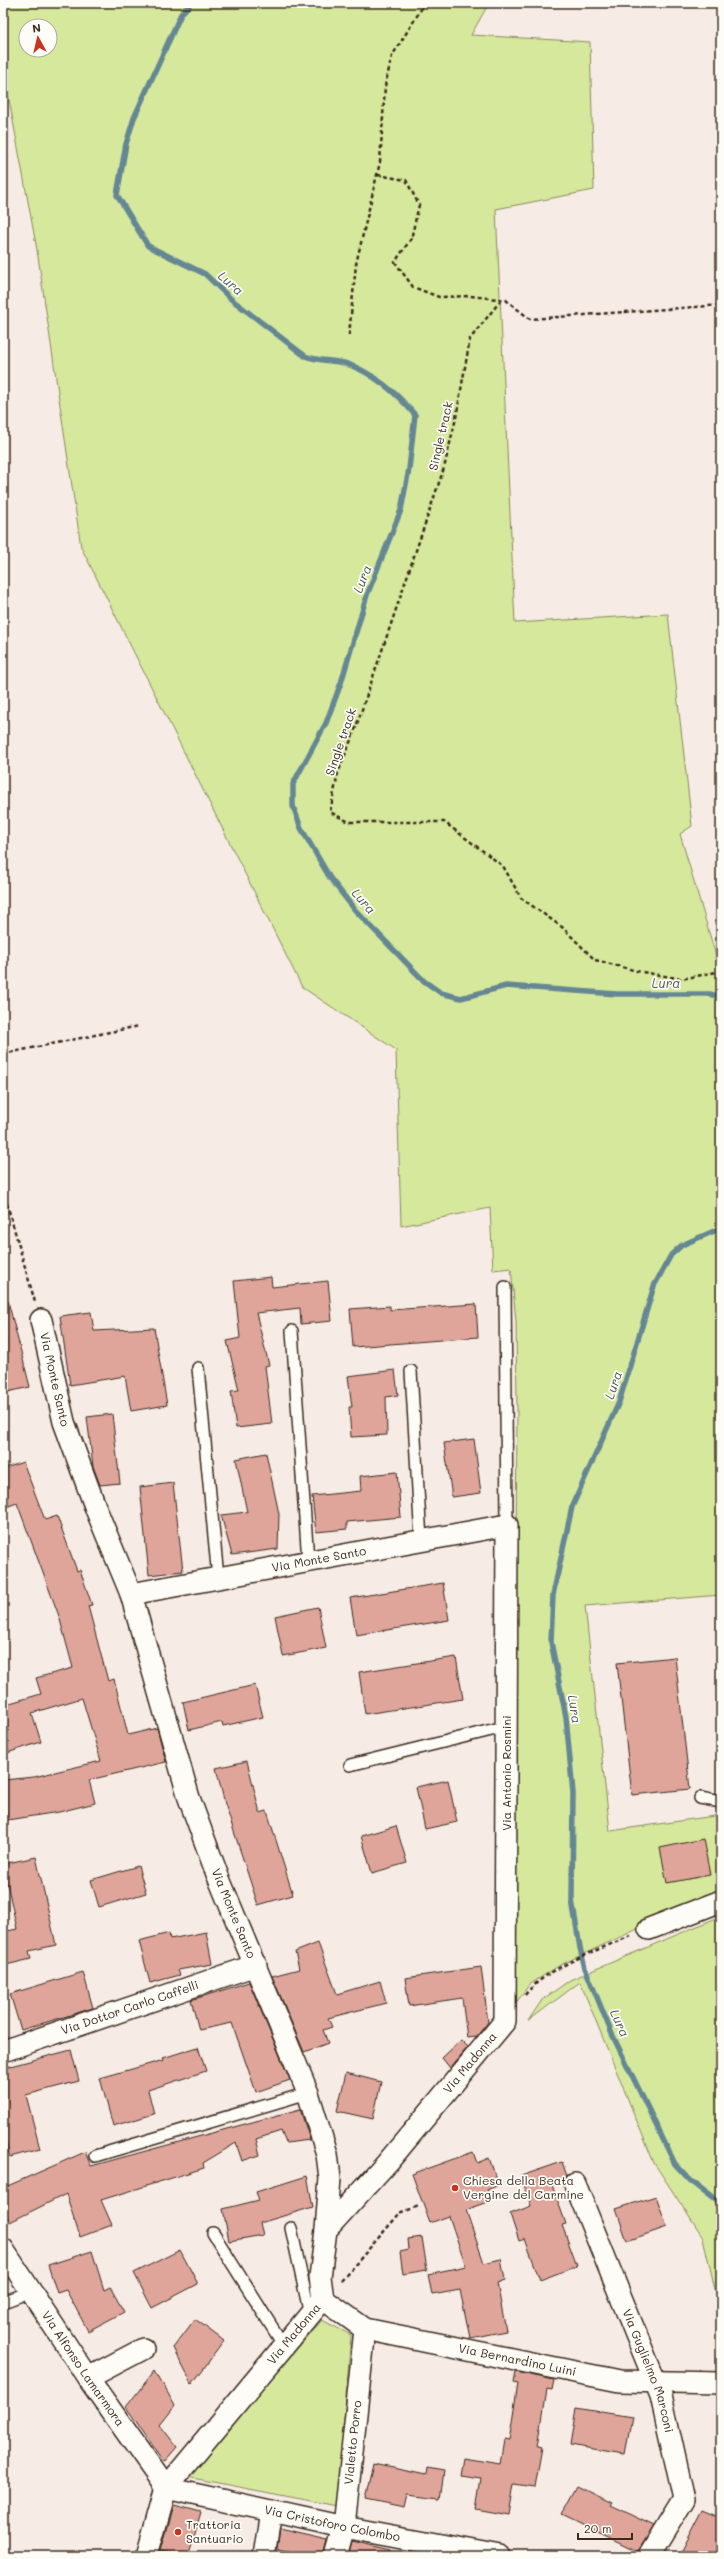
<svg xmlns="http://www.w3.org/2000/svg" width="724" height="2559" font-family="Mali,sans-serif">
	<rect width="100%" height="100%" fill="#f7ebe5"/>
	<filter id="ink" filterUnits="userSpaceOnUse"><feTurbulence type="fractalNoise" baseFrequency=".025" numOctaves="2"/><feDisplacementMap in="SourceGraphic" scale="8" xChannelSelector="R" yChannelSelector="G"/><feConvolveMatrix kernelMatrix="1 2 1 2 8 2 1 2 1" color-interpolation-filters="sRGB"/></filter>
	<g filter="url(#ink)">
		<path fill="#d5e89c" stroke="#88895d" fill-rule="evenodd" d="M3,3H489L471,35L590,42L594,190L496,209L515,623L668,614L692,826L680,834L716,956L721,961V1595L585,1606L610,1831L721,1815V1895L642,1927L560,1965L529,1985L513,2007L517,1407L516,1321L511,1268L493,1270L490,1208L401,1226L396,1050L302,987L81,547L37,250L3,67ZM26,26H50V50H26Z
			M721,1916V2314L703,2238L654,2163L580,1982L528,2021L542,2000L570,1980Z
			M322,2320L351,2335L337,2506L187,2477Z"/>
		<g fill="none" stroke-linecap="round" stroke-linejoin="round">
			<path stroke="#658794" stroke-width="5.5" d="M191,3L181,14L134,118L126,144L117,195L148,246L205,274L231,299L305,356C318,361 330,360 344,363C371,371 397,393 415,415L409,469L401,510L367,595L341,683L326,723L293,784V806L301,828L330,878L355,910L424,981L441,993L461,998L506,986L617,994H710L721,997
				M721,1228L682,1245L671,1255L654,1286L619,1402L572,1507L553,1595L551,1642L566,1717L573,1793L572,1900L580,1948L585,1968L612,2034L675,2164L690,2180L721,2204"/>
		</g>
		<path fill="#dfa59b" stroke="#3b2a1e" d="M271,1277L272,1287L328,1281L332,1321L301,1324L300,1308L256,1313L269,1365L265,1366L272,1424L236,1428L231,1391L239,1390L227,1341L240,1338L234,1281Z
			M8,1301L30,1387L3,1393V1302Z
			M476,1304L478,1337L353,1347L350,1309L390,1306V1310Z
			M91,1312L94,1331L154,1328L167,1405L131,1411L125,1376L70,1385L60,1316Z
			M395,1370L398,1395L386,1397L387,1435L351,1437L349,1407H352L348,1376Z
			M112,1414L120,1483L100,1485L93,1466L87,1417Z
			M474,1439L481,1493L452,1497L444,1443Z
			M266,1453L279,1514L278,1549L232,1555L221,1515L247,1512L236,1459Z
			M23,1462L45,1520L57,1516L77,1571L80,1570L92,1605L88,1606L108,1681L114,1679L128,1735L157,1728L166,1762L89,1780L95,1803L59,1812L7,1820L3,1780L34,1777L101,1761L82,1698L32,1713L41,1742L7,1753L3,1741V1705L41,1694L36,1678L73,1668L59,1616L17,1503L3,1508V1469Z
			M397,1472L401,1517L347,1522V1529L316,1532L312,1496L361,1491L360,1476Z
			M173,1483L183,1571L149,1575L140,1487Z
			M443,1583L449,1620L356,1635L350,1598Z
			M318,1607L326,1648L283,1656L275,1616Z
			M456,1657L463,1699L365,1714L359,1672Z
			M675,1657L690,1789L632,1795L617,1663Z
			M255,1685L263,1717L223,1726L222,1722L189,1730L183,1702Z
			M247,1761L260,1813L267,1811L293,1895L258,1905L225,1804L216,1768Z
			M448,1780L457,1822L425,1829L416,1787Z
			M396,1826L407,1863L372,1873L361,1836Z
			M703,1839L710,1875L667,1883L660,1848Z
			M36,1857L56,1945L29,1951L31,1959L6,1965L3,1951V1932L17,1929L3,1864Z
			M138,1866L146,1893L99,1907L91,1880Z
			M206,1932L212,1964L178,1970L180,1975L150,1983L139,1941L169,1933L170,1939Z
			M318,1943L337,1994L380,1981L386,2003L328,2018L332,2027L323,2030L328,2043L304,2052L272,1976L299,1969L295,1952Z
			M481,1967L488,2022L476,2037L467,2038L462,1998L409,2006L405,1978Z
			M83,1972L93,2008L21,2030L10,1994Z
			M249,1982L290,2080L256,2092L232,2023L199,2030L191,2000Z
			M461,2040L468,2047L450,2068L442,2058Z
			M198,2047L206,2071L148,2090L154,2114L113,2126L100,2078L164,2060L163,2058Z
			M71,2050L79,2081L26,2095L40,2149L10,2157L3,2132V2068Z
			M346,2073L381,2082L373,2119L337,2111Z
			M300,2109L310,2140L286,2143L281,2131L256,2139L260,2155L242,2161L236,2143L203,2163L204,2168L101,2200L112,2225L80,2237L66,2194L10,2222L3,2209V2188L85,2152L91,2166Z
			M473,2152L477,2163L489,2158L499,2185L487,2190L491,2201L466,2210L484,2263L501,2259L505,2280L497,2283L506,2331L470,2338L460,2290L432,2295L428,2274L466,2266L449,2216L430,2223L412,2174Z
			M562,2162L567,2176L564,2181L552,2185L566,2224L562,2225L577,2266L540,2280L525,2239L519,2241L510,2214L531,2206L521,2176Z
			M307,2176L313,2207L260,2223L263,2235L229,2241L223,2209L259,2200L256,2192Z
			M656,2196L667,2227L627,2241L616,2209Z
			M422,2237L427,2270L403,2274L400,2252L409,2250L408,2239Z
			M180,2250L198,2284L152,2308L134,2273Z
			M92,2251L104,2290L110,2287L124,2312L88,2331L66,2290L57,2293L48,2265Z
			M195,2319L224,2341L192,2384L173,2348Z
			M155,2370L175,2406L160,2425L177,2447L164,2462L126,2407Z
			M516,2372L554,2380L552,2390L547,2389L538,2446L542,2447L535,2487L514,2484L509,2515L476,2509L481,2478L460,2475L463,2458L500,2464L504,2440L509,2441L518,2384L514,2383Z
			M576,2408L632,2417L625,2454L570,2445Z
			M373,2463L426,2474L427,2468L444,2471L440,2499L407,2495L404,2508L365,2500Z
			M578,2485L612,2502L610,2505L654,2526L638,2551L562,2514Z
			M174,2505L201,2512L188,2556L161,2551Z
			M702,2510L721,2518V2556H678Z
			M280,2529L328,2540L324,2556H292L293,2552L277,2549Z
			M352,2541L391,2550L390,2556H348Z"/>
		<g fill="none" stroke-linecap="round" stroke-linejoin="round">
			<g stroke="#3b2a1e" stroke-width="14">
				<path id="lane" d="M505,1287L507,1525
					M292,1331L308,1561
					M198,1368L218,1578
					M411,1371L421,1540
					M350,1765L508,1726
					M700,1798L721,1802
					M95,2156L308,2093
					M291,2228L310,2315
					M213,2233L284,2346
					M3,2302L30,2292"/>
			</g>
			<g stroke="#3b2a1e" stroke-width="24">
				<g id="street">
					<path id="s1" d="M41,1320L64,1422L96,1509L131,1594L189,1798L217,1874L308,2093L327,2154L330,2178L326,2230"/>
					<path id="s2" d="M131,1594L507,1525L505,2021L387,2163L326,2230L320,2277L323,2299L166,2488L147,2556"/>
					<path d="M649,1929L721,1901"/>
					<path id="s3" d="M3,2051L256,1965"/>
					<path id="s4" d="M575,2184L661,2396L684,2499L649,2556"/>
					<path id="s5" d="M3,2249L88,2378L166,2488"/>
					<path id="s6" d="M323,2299L365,2329L619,2381L721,2383"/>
					<path d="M88,2378L143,2349"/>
					<path id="s7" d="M166,2488L344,2527L499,2556"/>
					<path d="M264,2556L271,2511"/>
					<path id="s8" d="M336,2556L344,2527L365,2329"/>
				</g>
			</g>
			<path stroke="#3b2a1e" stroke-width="2.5" stroke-dasharray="4 3" stroke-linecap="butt" d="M378,175L406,180L419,205L411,239L395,262L413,287L439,297L470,296L506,300L530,319L721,305
				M501,300L470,339L456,418L444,468L356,727L338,773L330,812L349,822H444L503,866L521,898L562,927L595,960L637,971L682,979L721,971
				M349,335L356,264L380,162L385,86L392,56L425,3
				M3,1054L139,1026
				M3,1190L35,1302
				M525,1995C545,1968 600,1949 631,1936
				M341,2281L400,2213L419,2206"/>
			<use href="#lane" stroke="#fdfcf7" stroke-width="11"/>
			<use href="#street" stroke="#fdfcf7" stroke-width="21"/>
		</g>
	</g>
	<g fill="#c8321e" stroke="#fdfcf7" stroke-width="1.5">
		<circle cx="455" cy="2188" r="4"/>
		<circle cx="178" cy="2532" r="4"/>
	</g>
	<g text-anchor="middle" stroke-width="3.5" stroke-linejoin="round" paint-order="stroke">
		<g font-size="12" fill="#3b2a1e" stroke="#fdfcf7">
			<text transform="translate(441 436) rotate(-77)" y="4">Single track</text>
			<text transform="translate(341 742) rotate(-71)" y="4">Single track</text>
			<text dy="4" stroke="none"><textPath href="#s1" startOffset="61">Via Monte Santo</textPath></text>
			<text dy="4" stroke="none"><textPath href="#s2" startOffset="191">Via Monte Santo</textPath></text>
			<text transform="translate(507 1773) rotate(-90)" y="4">Via Antonio Rosmini</text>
			<text dy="4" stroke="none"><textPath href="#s1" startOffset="625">Via Monte Santo</textPath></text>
			<text dy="4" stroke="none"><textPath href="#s3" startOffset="134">Via Dottor Carlo Caffelli</textPath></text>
			<text transform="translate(470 2063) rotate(-50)" y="4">Via Madonna</text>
			<text transform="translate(294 2334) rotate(-50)" y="4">Via Madonna</text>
			<text dy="4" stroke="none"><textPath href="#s6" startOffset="207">Via Bernardino Luini</textPath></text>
			<text dy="4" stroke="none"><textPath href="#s5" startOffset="144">Via Alfonso Lamarmora</textPath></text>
			<text dy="4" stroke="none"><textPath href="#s4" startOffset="201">Via Guglielmo Marconi</textPath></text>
			<text dy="4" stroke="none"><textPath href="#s8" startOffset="115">Vialetto Porro</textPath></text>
			<text dy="4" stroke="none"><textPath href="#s7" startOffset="170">Via Cristoforo Colombo</textPath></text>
		</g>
		<g font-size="12" fill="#3b2a1e" stroke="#fdfcf7" text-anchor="start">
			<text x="463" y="2185">Chiesa della Beata<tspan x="463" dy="14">Vergine del Carmine</tspan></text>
			<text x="186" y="2529">Trattoria<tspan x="186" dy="14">Santuario</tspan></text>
		</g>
		<g font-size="13" font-style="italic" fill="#505859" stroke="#fdfcf7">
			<text transform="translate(231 283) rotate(42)" y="5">Lura</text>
			<text transform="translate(362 579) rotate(-69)" y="5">Lura</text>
			<text transform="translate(364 901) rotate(49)" y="5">Lura</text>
			<text x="666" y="988">Lura</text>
			<text transform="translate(613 1385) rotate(-72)" y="5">Lura</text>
			<text transform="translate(575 1709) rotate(81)" y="5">Lura</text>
			<text transform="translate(620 2023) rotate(66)" y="5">Lura</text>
		</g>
	</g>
	<rect width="724" height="2559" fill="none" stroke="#fdfcf7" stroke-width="16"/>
	<rect x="8" y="8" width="708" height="2543" fill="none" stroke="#3b2a1e" stroke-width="1.5" filter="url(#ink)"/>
	<g transform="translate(38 38) rotate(352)"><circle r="19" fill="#fdfcf7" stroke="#afa8a0"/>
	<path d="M0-3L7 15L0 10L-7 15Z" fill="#c8321e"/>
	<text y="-6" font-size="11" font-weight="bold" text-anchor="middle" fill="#3b2a1e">N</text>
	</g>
	<path d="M578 2533v6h54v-6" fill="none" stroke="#3b2a1e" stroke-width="2"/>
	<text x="584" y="2533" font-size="12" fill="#3b2a1e" stroke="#fdfcf7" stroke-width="3" paint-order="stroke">20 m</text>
</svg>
